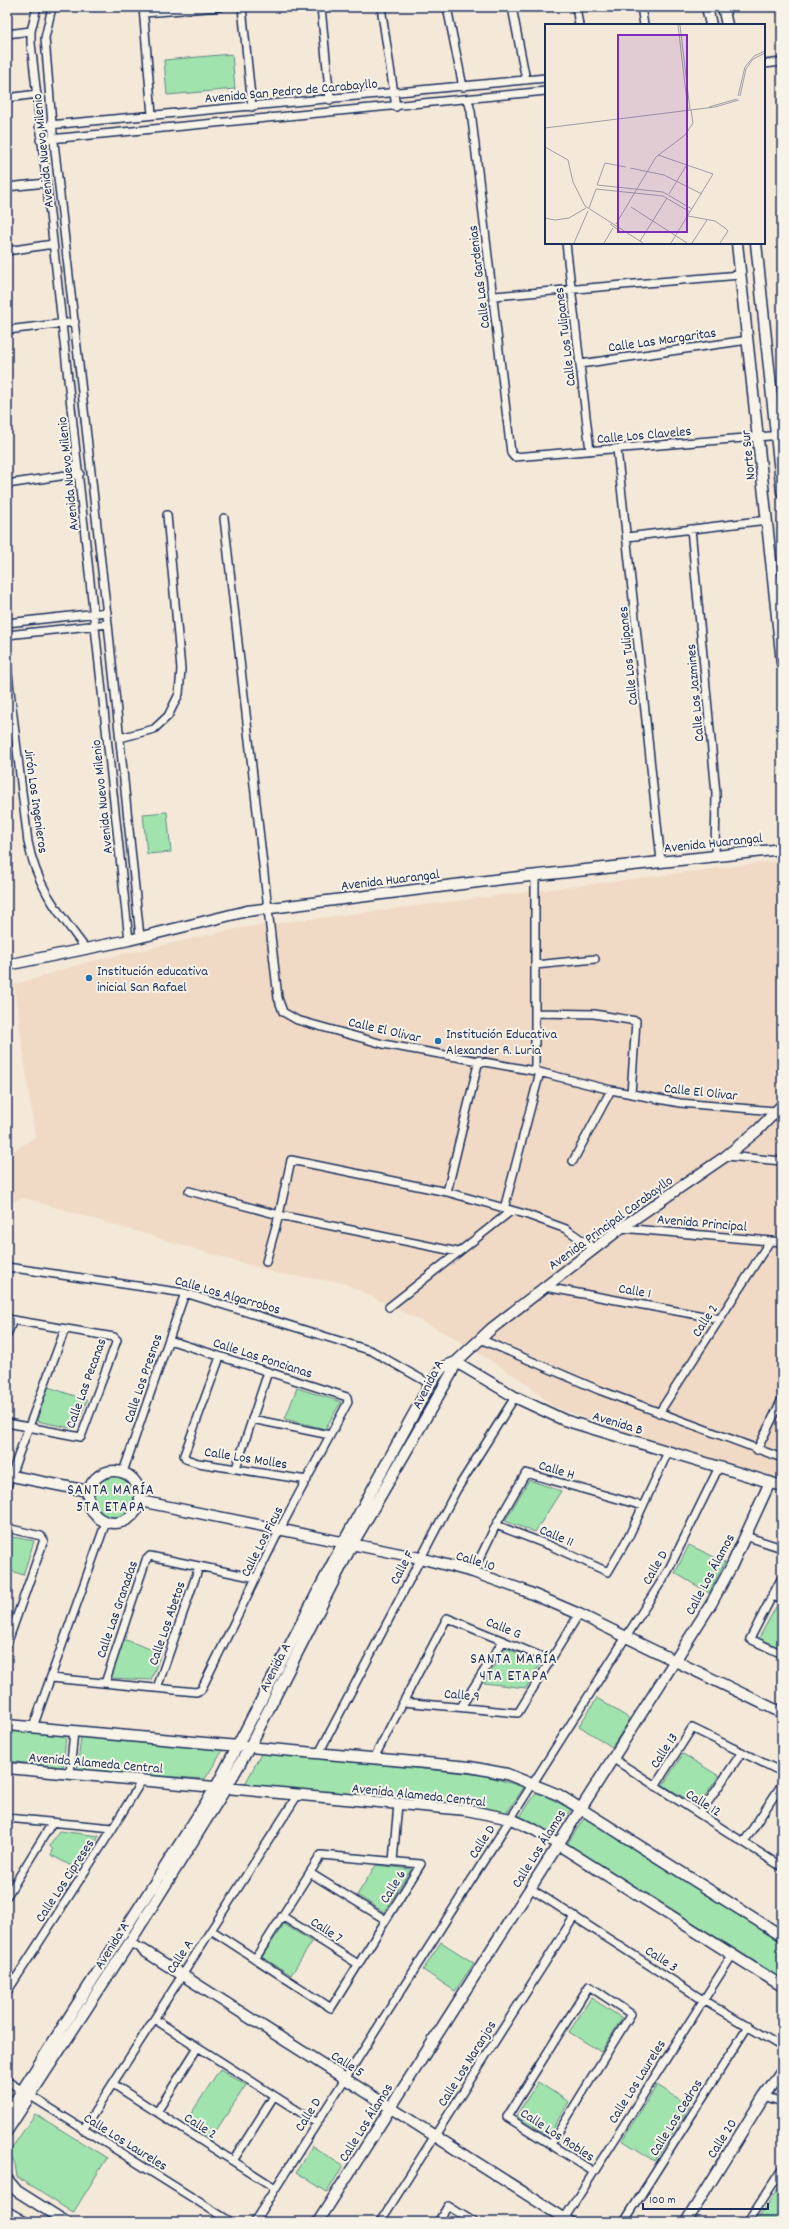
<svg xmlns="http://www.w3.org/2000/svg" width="789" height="2229" font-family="Dekko,sans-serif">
	<rect width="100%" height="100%" fill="#f4e8d8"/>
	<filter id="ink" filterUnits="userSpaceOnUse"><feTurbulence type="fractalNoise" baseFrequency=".025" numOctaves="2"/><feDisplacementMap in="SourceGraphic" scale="8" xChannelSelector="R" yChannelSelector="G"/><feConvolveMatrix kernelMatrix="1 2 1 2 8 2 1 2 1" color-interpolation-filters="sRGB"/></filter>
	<g filter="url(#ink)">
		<path fill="#f0dac5" d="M782,860V1478L660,1444L554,1407L526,1383L453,1337L344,1283L279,1274L24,1198L7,1203V1155L35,1137L14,985L84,963L240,928Z"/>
		<path fill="#a1e3ad" stroke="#5e8986" d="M232,54L235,89L167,95L164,60Z
			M167,812L171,852L147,854L143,814Z
			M48,1387L87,1400L75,1429L37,1421Z
			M297,1388L341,1402L325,1429L285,1419Z
			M92 1497a21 21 0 1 1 42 0a21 21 0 1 1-42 0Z
			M529,1480L561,1491L535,1532L505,1521Z
			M7,1536L34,1541L23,1575L7,1569Z
			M689,1545L725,1562L709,1593L675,1573Z
			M777,1605L782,1607V1649L759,1638Z
			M123,1639L161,1653L151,1680L111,1678Z
			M506,1648L540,1664L526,1688L484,1683Z
			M597,1698L630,1719L612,1747L579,1726Z
			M7,1730L66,1736L63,1767L7,1761Z
			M81,1737L223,1750L205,1779L77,1770Z
			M262,1752L483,1775L524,1787L506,1814L452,1803L244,1786Z
			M683,1754L719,1776L698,1806L663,1785Z
			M537,1792L571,1809L553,1836L519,1818Z
			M585,1817L782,1942V1980L567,1844Z
			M59,1831L99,1836L79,1870L51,1855L53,1850L50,1846Z
			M376,1865L411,1869L384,1912L357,1895Z
			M284,1924L312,1942L291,1975L262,1957Z
			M441,1942L474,1963L455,1991L423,1970Z
			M591,1998L622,2018L601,2052L569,2032Z
			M220,2069L246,2085L210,2140L185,2123Z
			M538,2082L569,2102L548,2136L516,2116Z
			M657,2085L690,2106L655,2161L622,2140Z
			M35,2114L107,2158L73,2213L17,2177L15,2164L9,2152Z
			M312,2146L343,2166L327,2192L296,2172Z
			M782,2182V2222H756Z"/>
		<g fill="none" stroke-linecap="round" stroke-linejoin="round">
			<g stroke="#1b2f5e" stroke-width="10">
				<path id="street" d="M37,7L31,31V43C64,342 98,641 129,940
					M52,7L45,38L52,124L108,624L140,937
					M143,7L152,115
					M242,7L252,107
					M321,7L330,100
					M381,7L396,107
					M447,7L463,87
					M512,7L526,80
					M576,7L579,25
					M641,7L644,25
					M144,13L220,7
					M7,34L31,31
					M764,64L782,62
					M7,98L37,94
					M468,100L471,111L511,453L514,457L782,435
					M39,126L546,78
					M40,140L546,91
					M7,187L46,183
					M566,243L590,451
					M7,251L53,244
					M494,296L740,275
					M7,330L75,322
					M580,364L748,340
					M617,449L661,861
					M7,484L80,473
					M224,518L278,998L283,1012L297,1020L383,1044L535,1071L611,1090L680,1103L776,1111
					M691,529L716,793L715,856
					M627,537L767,520
					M7,623L107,612
					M7,635L108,624
					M7,665L28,842C37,888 59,913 86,949
					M120,738L154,729L168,716L179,694L181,669L167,515
					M535,965L595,959
					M535,1013L594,1014L636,1021L631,1094
					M535,1071V875
					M726,1156L782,1161
					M573,1161L611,1090
					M189,1191L279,1215L458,1252
					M447,1192L479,1060
					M504,1209L540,1072
					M621,1228L782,1242
					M266,1262L279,1215L291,1160L447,1192L525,1214L566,1229L595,1249
					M7,1267L185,1293L372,1351L430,1384
					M545,1287L720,1319
					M389,1307L511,1211
					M7,1319L114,1337L117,1340L81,1437L7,1423
					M7,1335L13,1320
					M480,1339L599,1390L782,1458
					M220,1357L184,1455L186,1459L198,1463L307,1480
					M659,1413L770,1241
					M252,1419L330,1435
					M757,1450L782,1399
					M236,1468L268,1372
					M123,1472L185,1293
					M7,1486L65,1329
					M496,1525L551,1546L608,1572L629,1536L668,1452
					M7,1528L41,1536L44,1540L7,1644
					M745,1536L782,1548
					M473,1572L496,1525L526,1473L643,1506
					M782,1577L750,1639L782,1654
					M773,1596L782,1600
					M51,1678L196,1692L201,1690L279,1531L348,1402L347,1397L169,1340
					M105,1683L146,1560L150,1556L256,1578
					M157,1688L199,1567
					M403,1702L518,1713L579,1614
					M461,1707L503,1641
					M33,1727L106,1522
					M319,1753L456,1491L515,1397
					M374,1758L447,1618L550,1660
					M612,1758L782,1867
					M70,1773L74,1731
					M655,1786L692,1728L782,1772
					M700,1814L742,1752
					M7,1818L113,1828
					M744,1842L782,1784
					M393,1861L398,1804
					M310,1873L386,1920
					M530,1888L703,2000L782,2047
					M7,1896L52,1823
					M282,1916L358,1964
					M211,1930L331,2008L421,1864L321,1855L255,1959
					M130,1942L143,1950
					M7,1992L113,1828L142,1780
					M154,2019L317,2123
					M7,2081L231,2222
					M113,2084L275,2188
					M764,2096L782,2102
					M157,2112L198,2047
					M83,2130L297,1796
					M551,2144L631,2014L589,1986L507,2117L594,2172
					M233,2161L274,2096
					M254,2222L668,1571L719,1467
					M380,2222L574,1917
					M438,2222L448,2206L474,2222
					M562,2222L733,1954
					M624,2222L748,2026
					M748,2222L782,2169"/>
			</g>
			<g stroke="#1b2f5e" stroke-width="13">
				<path id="secondary" d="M707,7L711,25
					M723,7L727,25
					M737,243L782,663
					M756,243L782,492
					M7,965L129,940L247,911L502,879L782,849
					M456,1362L515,1397L564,1420L782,1486
					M88 1497a26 26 0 1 1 52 0a26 26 0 1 1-52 0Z
					M7,1475L88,1491
					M140,1501L420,1558L473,1572L523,1590L579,1614L782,1713
					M7,1725L470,1767L507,1774L559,1795L782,1936
					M7,1768L466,1810L511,1819L535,1830L782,1986
					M143,1950L570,2222
					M7,2114L216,1787L343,1543L430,1384L443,1367L456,1362L491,1329L621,1228L726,1156L758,1130L782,1105
					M7,2131L130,1942L226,1788L250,1746L352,1545L451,1374L456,1362
					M7,2179L17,2191L66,2222
					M7,2212L24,2222
					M318,2222L711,1604L731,1567L770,1482
					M686,2222L764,2096L782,2070"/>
			</g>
			<use href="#street" stroke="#f7f3e8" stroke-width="7"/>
			<use href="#secondary" stroke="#f7f3e8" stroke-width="10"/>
		</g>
	</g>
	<g fill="#1f6fb2" stroke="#f7f3e8" stroke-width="1.5">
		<circle cx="89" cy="978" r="4"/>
		<circle cx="438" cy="1041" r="4"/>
	</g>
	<g text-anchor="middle" stroke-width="4" stroke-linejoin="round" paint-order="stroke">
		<g font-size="14" fill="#1b2f5e" stroke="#f7f3e8">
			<text transform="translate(291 90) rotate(-5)" y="5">Avenida San Pedro de Carabayllo</text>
			<text transform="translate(42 151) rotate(-96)" y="5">Avenida Nuevo Milenio</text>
			<text transform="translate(478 277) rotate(-97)" y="5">Calle Las Gardenias</text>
			<text transform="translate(564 337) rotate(-97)" y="5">Calle Los Tulipanes</text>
			<text transform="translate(662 339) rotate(-8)" y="5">Calle Las Margaritas</text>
			<text transform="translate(644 434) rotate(-5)" y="5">Calle Los Claveles</text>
			<text transform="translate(747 455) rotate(-96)" y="5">Norte Sur</text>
			<text transform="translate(67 474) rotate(-96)" y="5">Avenida Nuevo Milenio</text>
			<text transform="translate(627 656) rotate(-96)" y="5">Calle Los Tulipanes</text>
			<text transform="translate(694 693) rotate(-95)" y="5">Calle Los Jazmines</text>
			<text transform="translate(101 797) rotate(-96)" y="5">Avenida Nuevo Milenio</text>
			<text transform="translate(37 801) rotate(82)" y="5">Jirón Los Ingenieros</text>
			<text transform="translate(713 842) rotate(-6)" y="5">Avenida Huarangal</text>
			<text transform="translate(390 879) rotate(-7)" y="5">Avenida Huarangal</text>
			<text transform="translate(385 1029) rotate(13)" y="5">Calle El Olivar</text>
			<text transform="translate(701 1091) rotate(6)" y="5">Calle El Olivar</text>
			<text transform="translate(610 1222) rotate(-36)" y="5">Avenida Principal Carabayllo</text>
			<text transform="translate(702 1222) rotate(5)" y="5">Avenida Principal</text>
			<text transform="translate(635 1290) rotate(10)" y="5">Calle 1</text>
			<text transform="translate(228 1294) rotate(16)" y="5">Calle Los Algarrobos</text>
			<text transform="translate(704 1320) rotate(-57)" y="5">Calle 2</text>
			<text transform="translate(263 1357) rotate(18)" y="5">Calle Las Poncianas</text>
			<text transform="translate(142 1378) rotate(-71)" y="5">Calle Los Presnos</text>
			<text transform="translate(85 1383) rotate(-70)" y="5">Calle Las Pecanas</text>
			<text transform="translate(427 1384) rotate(-63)" y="5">Avenida A</text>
			<text transform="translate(618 1422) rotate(17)" y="5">Avenida B</text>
			<text transform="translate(246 1457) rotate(9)" y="5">Calle Los Molles</text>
			<text transform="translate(557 1469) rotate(17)" y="5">Calle H</text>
			<text transform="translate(557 1535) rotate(23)" y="5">Calle 11</text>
			<text transform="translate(261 1541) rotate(-63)" y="5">Calle Los Ficus</text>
			<text transform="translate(476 1560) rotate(17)" y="5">Calle 10</text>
			<text transform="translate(401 1567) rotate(-62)" y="5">Calle F</text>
			<text transform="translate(654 1567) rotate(-60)" y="5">Calle D</text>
			<text transform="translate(709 1574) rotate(-62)" y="5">Calle Los Álamos</text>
			<text transform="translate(116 1609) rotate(-71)" y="5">Calle Las Granadas</text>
			<text transform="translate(166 1623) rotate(-71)" y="5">Calle Los Abetos</text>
			<text transform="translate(504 1627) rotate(22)" y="5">Calle G</text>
			<text transform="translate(274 1667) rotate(-63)" y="5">Avenida A</text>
			<text transform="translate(462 1694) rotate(5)" y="5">Calle 9</text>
			<text transform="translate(663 1750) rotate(-57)" y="5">Calle 13</text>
			<text transform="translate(96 1762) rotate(5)" y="5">Avenida Alameda Central</text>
			<text transform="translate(419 1794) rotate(6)" y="5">Avenida Alameda Central</text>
			<text transform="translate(704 1802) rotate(32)" y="5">Calle 12</text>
			<text transform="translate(481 1841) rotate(-57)" y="5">Calle D</text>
			<text transform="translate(538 1848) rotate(-58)" y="5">Calle Los Álamos</text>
			<text transform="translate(64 1880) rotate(-57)" y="5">Calle Los Cipreses</text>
			<text transform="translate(392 1886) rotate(-58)" y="5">Calle 6</text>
			<text transform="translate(327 1929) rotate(33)" y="5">Calle 7</text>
			<text transform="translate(111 1945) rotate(-58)" y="5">Avenida A</text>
			<text transform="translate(179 1956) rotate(-57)" y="5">Calle A</text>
			<text transform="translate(662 1958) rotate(33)" y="5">Calle 3</text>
			<text transform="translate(348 2063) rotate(33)" y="5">Calle 5</text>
			<text transform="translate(466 2063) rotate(-58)" y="5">Calle Los Naranjos</text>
			<text transform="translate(636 2081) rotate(-58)" y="5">Calle Los Laureles</text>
			<text transform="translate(307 2114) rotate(-58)" y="5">Calle D</text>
			<text transform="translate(675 2117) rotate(-58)" y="5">Calle Los Cedros</text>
			<text transform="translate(365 2122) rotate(-58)" y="5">Calle Los Álamos</text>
			<text transform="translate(201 2125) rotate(33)" y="5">Calle 2</text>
			<text transform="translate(558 2134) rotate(33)" y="5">Calle Los Robles</text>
			<text transform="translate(721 2138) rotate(-58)" y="5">Calle 20</text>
			<text transform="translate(126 2141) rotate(32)" y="5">Calle Los Laureles</text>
		</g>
		<g font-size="14" fill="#1b2f5e" stroke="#f7f3e8" text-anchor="start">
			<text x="97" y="975">Institución educativa<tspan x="97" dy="16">inicial San Rafael</tspan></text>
			<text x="446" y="1038">Institución Educativa<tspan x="446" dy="16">Alexander R. Luria</tspan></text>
		</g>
		<g font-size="15" letter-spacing="1" fill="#1b2f5e" stroke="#f7f3e8">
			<text x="111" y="1494">SANTA MARÍA<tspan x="111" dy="17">5TA ETAPA</tspan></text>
			<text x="514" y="1663">SANTA MARÍA<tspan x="514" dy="17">4TA ETAPA</tspan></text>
		</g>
	</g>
	<g transform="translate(545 24)">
		<rect width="220" height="220" fill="#f4e8d8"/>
		<path fill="none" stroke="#9d9ea7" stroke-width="1" d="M133,1L143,86M135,1L145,86M193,72L200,43L209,32L220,27M195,72L201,45L208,35L220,29M164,83L192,75M0,104L170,83L194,76M0,123L23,136L28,158L40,182L98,219M113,131L168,150L126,219M85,144L119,151L157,170M52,161L118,168L147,185M52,161L60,139L81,143M51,165L118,172L145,188M124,170L141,142M86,183L142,219M44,184L51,165M143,192L170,197L180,204L183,207L175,219M0,194L10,196L24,194L41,184M65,200L76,208M71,200L111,133L140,111L148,99L146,86M95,217L122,174M29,219L43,187M59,219L68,204M147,219L162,196"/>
		<path fill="#7b2cbf" fill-opacity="0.15" stroke="#7b2cbf" stroke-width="2" d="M73,11H142V208H73Z"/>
		<rect width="220" height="220" fill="none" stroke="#1b2f5e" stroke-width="2"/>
	</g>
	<rect width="789" height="2229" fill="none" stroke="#f7f3e8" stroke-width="24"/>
	<rect x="12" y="12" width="765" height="2205" fill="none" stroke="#1b2f5e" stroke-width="1.5" filter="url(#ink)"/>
	<path d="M643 2203v6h125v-6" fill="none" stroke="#1b2f5e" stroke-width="2"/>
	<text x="649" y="2203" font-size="12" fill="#1b2f5e" stroke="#f7f3e8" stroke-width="3" paint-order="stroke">100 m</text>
</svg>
